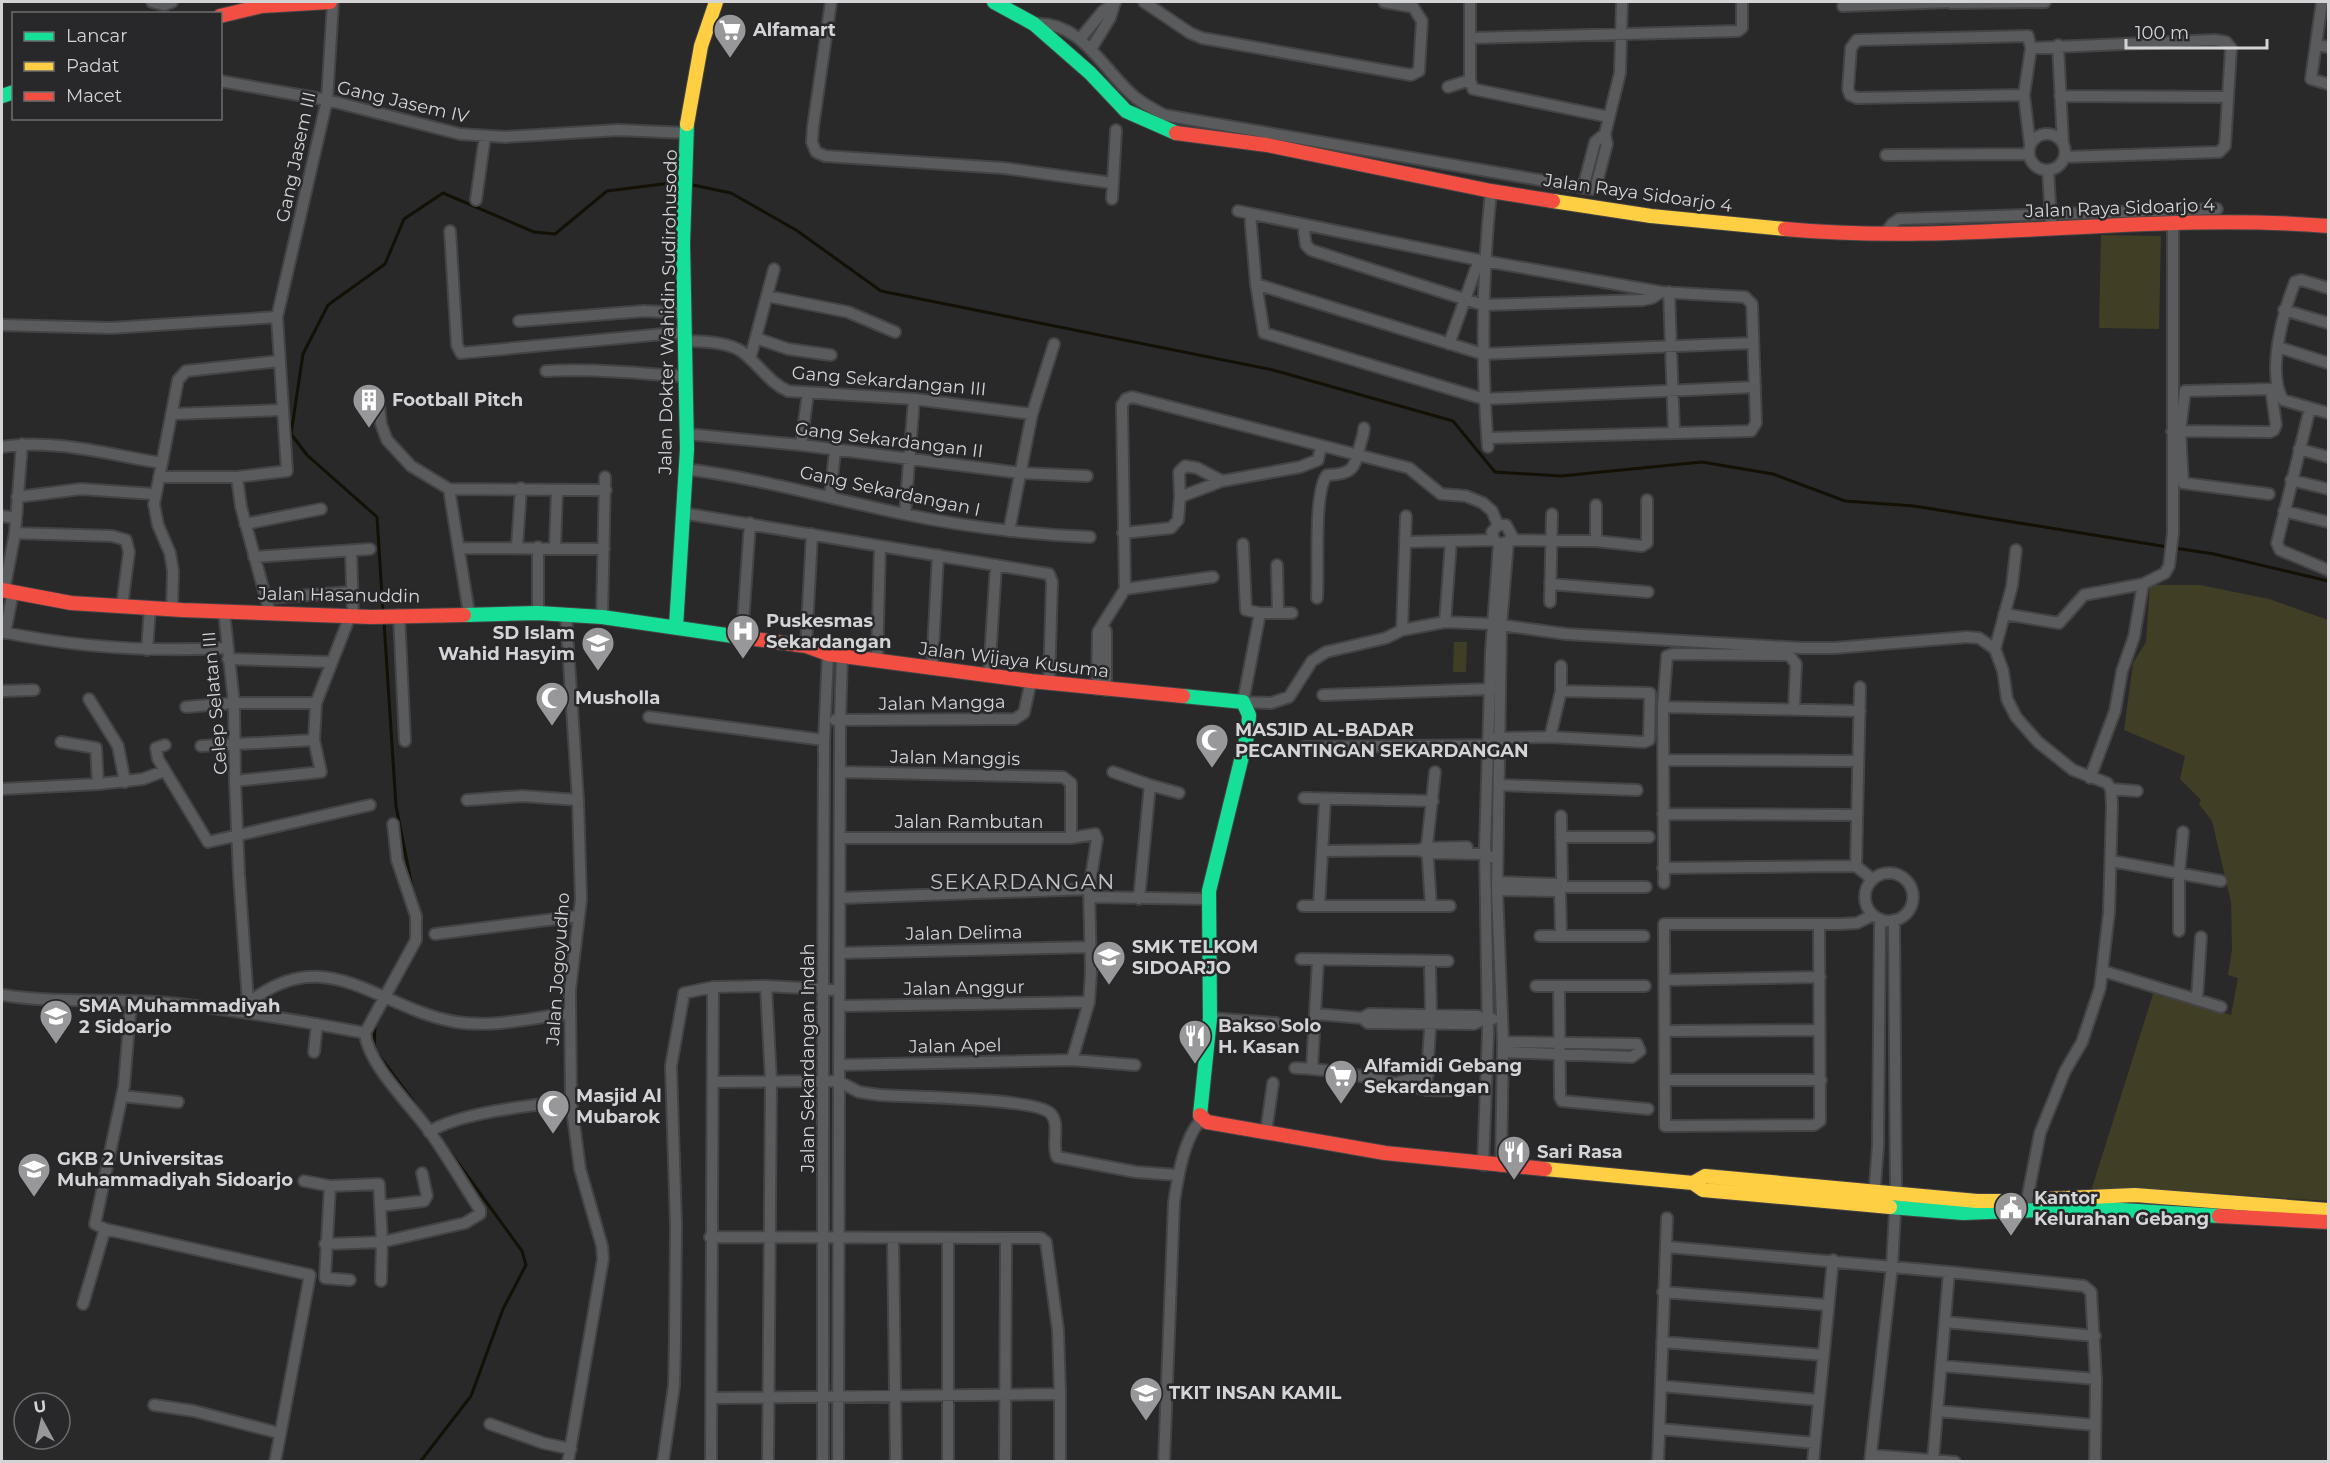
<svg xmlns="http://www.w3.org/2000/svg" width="2330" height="1463" font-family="Montserrat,sans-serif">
	<rect width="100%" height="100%" fill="#29292a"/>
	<path fill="#403e25" d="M2101,235L2161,236L2159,329L2099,328Z
		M2150,585H2200L2269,599L2328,620V1201L2149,1189L2091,1191L2154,991L2231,1015L2238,978L2228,975L2232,949L2231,902L2212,821L2199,804L2201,800L2180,779L2185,756L2124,730L2133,663L2146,642Z
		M1454,642H1467L1466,672H1453Z"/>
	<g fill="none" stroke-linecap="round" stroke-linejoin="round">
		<path stroke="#131004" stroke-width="3" d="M688,184L731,193L796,230L881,291L1273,370L1453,421L1495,472L1561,476L1702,462L1773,474L1845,501L1914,506L2168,547
			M2175,548L2214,554L2328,581
			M383,612L377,517L307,455L291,434L303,354L328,305L385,264L404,219L443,193L534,232L555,234L607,191L679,182
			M384,622L396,806L413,892
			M375,1025L374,1049L418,1108
			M420,1462L471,1396L503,1309L526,1265L522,1251L450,1152"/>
		<g stroke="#444446" stroke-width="14">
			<path id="street" d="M152,2L164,5L172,2
				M831,2L813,127L812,142L816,152L825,156L1003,168L1113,183L1112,199
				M1144,2L1190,33L1202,38L1411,75L1419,71L1422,21L1413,7L1384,2
				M1470,2V80L1473,89L1609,117
				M2322,2L2311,79L2328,84
				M1951,3L2045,2
				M1843,6L1951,2
				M1034,24C1082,20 1104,72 1136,98C1145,105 1155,110 1164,115L1592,189L1596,186L1607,144L1605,134L1620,73L1622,2
				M1472,38L1738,31L1742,28V2
				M1080,39L1103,11L1115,3
				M2058,45L2063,144
				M2316,45L2328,47
				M2031,48L2215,40L2226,42L2231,48L2228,97L2060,96
				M1091,49L1110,18L1115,2
				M220,81L327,100L460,134L505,137L618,130L688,133
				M1448,87L1470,80
				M2024,95L1857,98L1850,95L1848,89L1851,48L1857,40L2028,36L2031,48L2024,95L2030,144
				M2029 152a18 18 0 1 1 36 0a18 18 0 1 1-36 0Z
				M1886,155L2028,154
				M2064,157L2219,152L2225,146L2228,97
				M2048,170L2051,221
				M1113,183L1116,130
				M1583,188L1595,142L1605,134
				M476,200L485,136
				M1238,211L1479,260L1661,292L1745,297L1752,304L1756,423L1751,431L1487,438
				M1250,214L1256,284L1483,354L1753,343
				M1303,225L1306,245L1311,250L1483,305L1643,300L1652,298L1661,292
				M450,231L457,345L461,353L685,332
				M1885,234L1892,224L1899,219L2217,209
				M1256,284L1264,333L1484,399L1755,387
				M2328,288L2301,280L2295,282C2284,310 2266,372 2283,400L2328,413
				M1669,292L1674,432
				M767,296L848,312L895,332
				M2284,310L2328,323
				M519,321L644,311L684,313
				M2,325L111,328L277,317
				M756,338L788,349L831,355
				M685,341C702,341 727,342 741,351C759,364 768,382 788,391L914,399L1032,414
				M1449,344L1479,260
				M2278,347L2328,363
				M750,359L774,269
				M546,371C593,368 640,374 686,376
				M379,405L381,424L387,440L411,466L449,489L606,490
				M2310,408L2277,543L2280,550L2328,570
				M172,414L282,410
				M2172,432L2180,431L2270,432L2274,430L2276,425L2271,389L2185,391L2180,431L2183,483L2269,494
				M687,434L801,445L1021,473L1087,476
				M801,445L808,393
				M2,447C53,438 110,455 162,463
				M1488,447C1481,361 1482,277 1491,191
				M2299,449L2328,457
				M685,469C759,478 831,499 904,514C965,527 1027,534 1090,537
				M159,477H237L287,471L277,317L327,100L333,2
				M237,477L241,507L270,613
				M2291,480L2328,489
				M449,489L469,613
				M17,497L81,489L154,494
				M830,497L835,451
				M1180,497L1179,472L1185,466L1197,468L1222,481
				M2284,511L2328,522
				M682,513L1049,574L1052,582L1049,683
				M905,514L914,399
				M2,516L15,518
				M245,524L321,509
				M1009,531L1032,414L1054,344
				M15,533L112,536L126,540L129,552L122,606
				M1123,533L1171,528L1178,520L1180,497L1222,481L1300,467L1318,460L1321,446
				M1510,540L1596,541L1642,546L1647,543V500
				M1596,541V505
				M1406,542L1494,540
				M1243,544L1246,610L1260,613L1243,702L1271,703L1289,697L1312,661L1326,652L1386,638L1402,630L1445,622L1493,624L1566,634L1802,648H1834L1967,637L1979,638L1995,649L2003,671L2007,699L2016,717L2038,742L2073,770L2107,783L2111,789L2112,805L2109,913L2100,988L2082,1042L2065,1071L2040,1133L2025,1210
				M517,547L521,488
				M555,547L557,490
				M459,548L604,549
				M351,551L353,616
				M254,557L370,549
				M1277,565L1278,613
				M1550,584L1648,592
				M1125,589L1213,577
				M4,591L15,533L22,444
				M266,598L352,592
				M1317,598C1319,571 1313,492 1327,475C1356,474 1354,467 1361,442C1362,437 1364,434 1364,428
				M1550,602L1552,514
				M172,609L173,571L170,553L158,525L154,504L178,380L186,371L279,361
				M224,612L234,703L235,781L321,772L314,740L316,703L350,616
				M538,613V547
				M1260,613H1292
				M2004,614L2059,623L2084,595L2143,584L2165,573L2169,566L2173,533V223
				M399,615L405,741
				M566,616L578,800L581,900L570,990L571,1101L580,1169L602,1246L603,1259L568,1462
				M602,617L605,477
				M1445,622L1451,541
				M1102,626L1106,631V690
				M1402,630L1406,516
				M2,632C75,647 151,652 226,648
				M5,633L13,592
				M742,637L750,523
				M806,646L812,534
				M1995,649L2012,586L2016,550
				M147,650L150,608
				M228,659L330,662
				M877,661L880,546
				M932,669L938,555
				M989,675L996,565
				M1097,689L1098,632L1125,589L1122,405L1126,399L1132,397L1409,468L1441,494L1466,496L1483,503L1492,511L1498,525
				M2,691L34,690
				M1323,695L1491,689
				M89,699L118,746L125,782
				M186,707L234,703H316
				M1663,707L1860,711
				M649,717L824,740
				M835,720L1015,719L1024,713L1031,681
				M1550,737L1561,691V666
				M1496,738L1550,737L1644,742L1649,740L1650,693L1561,691
				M165,745L156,748L158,759L208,842L370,805
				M201,746L314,740
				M1304,747L1496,745
				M1663,760L1858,761
				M841,772L1063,777L1071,783V838
				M1113,772L1150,785
				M2090,778L2115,711L2122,671L2134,637L2143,584
				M235,781L239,874L248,1002
				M98,784L143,779L164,771
				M1500,785L1637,790
				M2,789L98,784L96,748L61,742
				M2111,789L2137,791
				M1304,798L1433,801
				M467,800L522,796L578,800
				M1663,814L1857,815
				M1561,816L1562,882
				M1561,837H1649
				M840,838H1071L1095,834L1097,839L1089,889L1091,972L1089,1002L1072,1060
				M1423,848L1467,847
				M1322,851L1418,850L1427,853L1485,854L1491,857
				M2111,861L2221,881
				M1856,866L1860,687
				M1663,868L1856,866L1872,879
				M1865 897a24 24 0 1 1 48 0a24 24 0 1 1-48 0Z
				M1498,882L1556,884
				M1664,883L1663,707L1667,656L1673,654L1789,655L1796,664L1794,708
				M1566,887H1646
				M1497,890L1558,891
				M1560,892L1561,935
				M1090,897L1209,899
				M841,898L1089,889
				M1139,899L1150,785L1179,793
				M1303,906H1450
				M1319,906L1325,800
				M1431,906L1427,845L1435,772
				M1819,925L1820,1121L1814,1125L1665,1126L1664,924H1840L1857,923L1873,915
				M2179,931V874L2183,832
				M435,934L579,916
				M1540,936H1644
				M840,953L1090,947
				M1301,959L1448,961
				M2103,971L2221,1007
				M1665,980L1820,977
				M766,986L771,1081L768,1462
				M1536,986H1645
				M1559,987L1560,1097L1562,1101L1648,1109
				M2,995C53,1003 105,999 157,1002C227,1008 296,1020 365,1033
				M2197,999L2201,937
				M131,1001L124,1086L95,1224L105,1229L310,1275L275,1462
				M839,1006L1089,1002
				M240,1010C323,935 375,1008 456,1022C492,1028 533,1018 569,1013
				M1317,1014L1362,1018L1368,1023L1474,1024L1482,1020L1493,1019
				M1210,1018L1276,1023
				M1362,1018L1369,1014L1478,1016L1482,1020
				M1665,1031L1819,1030
				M314,1052L317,1024
				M1503,1052L1632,1057L1640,1051L1637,1044L1503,1042
				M839,1065L1072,1060L1135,1065
				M1295,1068C1339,1069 1381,1081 1424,1089C1439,1092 1456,1089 1471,1089
				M1312,1068L1318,960
				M1665,1080H1821
				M713,1082L838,1081L859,1092L880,1095C909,1097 1034,1098 1050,1113C1061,1123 1051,1144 1057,1157L1136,1172L1178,1175
				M1399,1082L1428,1074
				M1426,1090L1431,1015L1430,962
				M122,1096L178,1102
				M429,1132C461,1112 534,1105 571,1101
				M1266,1132L1273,1083
				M1483,1165L1488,1034L1485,847L1491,652L1499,544L1494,540L1492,532L1498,525H1506L1512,536L1508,542L1499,544
				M1501,1166L1503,1042L1497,890L1501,626L1508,542
				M304,1181L330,1186
				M1874,1198L1878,1146L1880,919
				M380,1206L424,1201L427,1196L422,1173
				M710,1237L1041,1238L1046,1242L1058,1330L1060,1394L712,1398
				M893,1239L896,1462
				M325,1244L382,1242L381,1281
				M1668,1247L1949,1272L1933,1460
				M1949,1272L2084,1286L2091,1292L2096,1379L2095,1462
				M350,1280L325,1278L330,1186L379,1184L382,1242L465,1223L480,1214V1210C463,1184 448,1157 430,1132C411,1105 368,1065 365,1033L416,940V916L397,860L393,824
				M1663,1292L1828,1305
				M83,1304L105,1229
				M1945,1322L2095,1336
				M1662,1342L1823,1355
				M1942,1366L2096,1379
				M1661,1386L1819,1400
				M1060,1394V1462
				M154,1405L194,1411L279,1433
				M1938,1411L2095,1425
				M490,1424L543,1443L571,1449
				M1660,1429L1815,1443
				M1871,1455L1955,1462
				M663,1462L674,1386L675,1342L676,1225L671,1066L684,993L713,987
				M711,1462L713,987L766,986L839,990
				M823,1462V989L824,740L828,654
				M838,1462L840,720L842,656
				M948,1462V1238
				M1005,1462L1006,1238
				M1164,1462L1174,1202C1178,1177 1183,1142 1199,1122H1207
				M1658,1462L1667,1218
				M1813,1462L1833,1260
				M1870,1462L1892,1266L1896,1194L1894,920"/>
		</g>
		<g stroke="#444446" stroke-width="16">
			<path id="fast" d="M994,2L1034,24L1090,73L1126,111L1176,133
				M2,96L14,92
				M464,615L538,613L602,617L733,636
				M676,627L687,449L683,243L687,124
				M1183,696L1243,702L1249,715L1248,732L1209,891L1210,1018L1200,1115
				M1890,1207L1963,1213L2089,1208L2219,1216"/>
		</g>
		<g stroke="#444446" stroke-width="16">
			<path id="slow" d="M687,124L701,46L716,2
				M1553,201L1651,216L1785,229
				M1545,1169L1693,1183L1703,1190L1890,1207
				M1693,1183L1705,1176L1977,1201H2010
				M2043,1199L2135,1195L2328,1210"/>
		</g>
		<g stroke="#444446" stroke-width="16">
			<path id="jam" d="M220,16L262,6L330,2
				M1176,133L1267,145L1491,191L1553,201
				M1785,229C1965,246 2147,211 2328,226
				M2,590L71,603L182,610L372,617L464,615
				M733,636L806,646L828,654L1031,681L1183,696
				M1200,1115L1207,1122L1385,1153L1545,1169
				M2219,1216L2328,1222"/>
		</g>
		<use href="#street" stroke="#5a5b5c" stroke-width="10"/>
		<use href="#fast" stroke="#16e098" stroke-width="14"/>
		<use href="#slow" stroke="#ffcf43" stroke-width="14"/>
		<use href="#jam" stroke="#f24e42" stroke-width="14"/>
	</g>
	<defs>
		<g id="supermarket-pin" transform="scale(1.725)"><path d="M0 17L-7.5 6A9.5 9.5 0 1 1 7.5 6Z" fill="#98989a" stroke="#28282b"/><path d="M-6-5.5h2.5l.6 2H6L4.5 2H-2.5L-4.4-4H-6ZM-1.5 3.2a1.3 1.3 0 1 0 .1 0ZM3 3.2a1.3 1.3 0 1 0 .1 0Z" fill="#fff"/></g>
		<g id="building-pin" transform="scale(1.725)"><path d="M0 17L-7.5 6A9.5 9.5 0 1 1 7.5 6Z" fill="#98989a" stroke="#28282b"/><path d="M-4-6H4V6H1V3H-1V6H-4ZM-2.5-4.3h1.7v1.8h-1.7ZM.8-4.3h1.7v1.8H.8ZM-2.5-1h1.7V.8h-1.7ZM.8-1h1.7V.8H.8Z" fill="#fff"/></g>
		<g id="hospital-pin" transform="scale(1.725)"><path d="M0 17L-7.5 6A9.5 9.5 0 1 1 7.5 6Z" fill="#98989a" stroke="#28282b"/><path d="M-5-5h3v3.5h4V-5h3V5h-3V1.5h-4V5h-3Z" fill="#fff"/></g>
		<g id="school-pin" transform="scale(1.725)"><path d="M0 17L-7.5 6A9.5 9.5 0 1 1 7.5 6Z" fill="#98989a" stroke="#28282b"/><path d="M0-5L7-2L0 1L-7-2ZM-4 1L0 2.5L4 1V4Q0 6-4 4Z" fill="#fff"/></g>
		<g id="mosque-pin" transform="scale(1.725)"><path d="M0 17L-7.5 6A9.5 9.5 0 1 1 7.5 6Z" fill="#98989a" stroke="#28282b"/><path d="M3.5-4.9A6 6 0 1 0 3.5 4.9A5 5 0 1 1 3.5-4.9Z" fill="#fff"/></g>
		<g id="restaurant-pin" transform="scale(1.725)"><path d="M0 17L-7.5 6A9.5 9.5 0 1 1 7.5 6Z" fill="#98989a" stroke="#28282b"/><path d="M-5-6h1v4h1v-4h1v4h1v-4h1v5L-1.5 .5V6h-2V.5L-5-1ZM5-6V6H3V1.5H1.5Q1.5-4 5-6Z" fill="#fff"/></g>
		<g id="university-pin" transform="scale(1.725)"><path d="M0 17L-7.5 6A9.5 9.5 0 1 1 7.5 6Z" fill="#98989a" stroke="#28282b"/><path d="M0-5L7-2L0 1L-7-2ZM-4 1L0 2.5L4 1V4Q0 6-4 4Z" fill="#fff"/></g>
		<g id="civic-pin" transform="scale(1.725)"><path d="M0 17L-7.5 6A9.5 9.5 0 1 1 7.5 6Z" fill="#98989a" stroke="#28282b"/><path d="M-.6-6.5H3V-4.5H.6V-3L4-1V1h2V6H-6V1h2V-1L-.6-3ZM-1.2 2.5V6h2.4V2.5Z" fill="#fff"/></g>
	</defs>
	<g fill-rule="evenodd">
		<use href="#supermarket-pin" x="730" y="30"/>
		<use href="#building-pin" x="369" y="400"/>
		<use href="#hospital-pin" x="743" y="631"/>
		<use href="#school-pin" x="598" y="643"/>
		<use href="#mosque-pin" x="552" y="698"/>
		<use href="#mosque-pin" x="1212" y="740"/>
		<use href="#school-pin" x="1109" y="957"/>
		<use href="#school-pin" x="56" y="1016"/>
		<use href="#restaurant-pin" x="1195" y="1036"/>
		<use href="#supermarket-pin" x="1341" y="1076"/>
		<use href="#mosque-pin" x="553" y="1106"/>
		<use href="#restaurant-pin" x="1514" y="1152"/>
		<use href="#university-pin" x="34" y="1169"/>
		<use href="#civic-pin" x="2011" y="1208"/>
		<use href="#school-pin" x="1146" y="1393"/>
	</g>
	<g text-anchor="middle" stroke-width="5" stroke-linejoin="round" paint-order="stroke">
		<g font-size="18" font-weight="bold" fill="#d4d4d6" stroke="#28282b" text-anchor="start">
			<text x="753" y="36">Alfamart</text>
			<text x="392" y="406">Football Pitch</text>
			<text x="766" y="627">Puskesmas<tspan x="766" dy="21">Sekardangan</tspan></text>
			<text x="575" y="639" text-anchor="end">SD Islam<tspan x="575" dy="21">Wahid Hasyim</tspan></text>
			<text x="575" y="704">Musholla</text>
			<text x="1235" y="736">MASJID AL-BADAR<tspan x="1235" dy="21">PECANTINGAN SEKARDANGAN</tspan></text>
			<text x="1132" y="953">SMK TELKOM<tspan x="1132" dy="21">SIDOARJO</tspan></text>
			<text x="79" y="1012">SMA Muhammadiyah<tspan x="79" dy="21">2 Sidoarjo</tspan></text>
			<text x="1218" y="1032">Bakso Solo<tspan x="1218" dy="21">H. Kasan</tspan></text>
			<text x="1364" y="1072">Alfamidi Gebang<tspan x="1364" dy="21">Sekardangan</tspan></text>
			<text x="576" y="1102">Masjid Al<tspan x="576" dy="21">Mubarok</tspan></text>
			<text x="1537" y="1158">Sari Rasa</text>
			<text x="57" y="1165">GKB 2 Universitas<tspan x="57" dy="21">Muhammadiyah Sidoarjo</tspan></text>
			<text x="2034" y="1204">Kantor<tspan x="2034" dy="21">Kelurahan Gebang</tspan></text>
			<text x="1169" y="1399">TKIT INSAN KAMIL</text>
		</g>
		<g font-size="18" fill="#d4d4d6" stroke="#28282b">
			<text transform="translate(403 102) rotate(13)" y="6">Gang Jasem IV</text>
			<text transform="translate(296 157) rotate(-78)" y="6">Gang Jasem III</text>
			<text transform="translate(1638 193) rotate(8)" y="6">Jalan Raya Sidoarjo 4</text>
			<text transform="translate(2120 208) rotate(-2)" y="6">Jalan Raya Sidoarjo 4</text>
			<text transform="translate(668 312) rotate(-89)" y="6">Jalan Dokter Wahidin Sudirohusodo</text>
			<text transform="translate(889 381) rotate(5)" y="6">Gang Sekardangan III</text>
			<text transform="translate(889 440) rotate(7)" y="6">Gang Sekardangan II</text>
			<text transform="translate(890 491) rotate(12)" y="6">Gang Sekardangan I</text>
			<text transform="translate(339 595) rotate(1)" y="6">Jalan Hasanuddin</text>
			<text transform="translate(1014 660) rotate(7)" y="6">Jalan Wijaya Kusuma</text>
			<text transform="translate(215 703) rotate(-95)" y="6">Celep Selatan III</text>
			<text transform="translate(942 703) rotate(-1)" y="6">Jalan Mangga</text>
			<text transform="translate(955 758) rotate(1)" y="6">Jalan Manggis</text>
			<text x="969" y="828">Jalan Rambutan</text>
			<text transform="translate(964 933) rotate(-1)" y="6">Jalan Delima</text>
			<text transform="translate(558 969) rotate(-86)" y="6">Jalan Jogoyudho</text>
			<text transform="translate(964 988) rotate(-1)" y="6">Jalan Anggur</text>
			<text transform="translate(955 1046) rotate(-1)" y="6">Jalan Apel</text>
			<text transform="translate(808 1058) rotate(-90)" y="6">Jalan Sekardangan Indah</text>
		</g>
		<g font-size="21" letter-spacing="1.5" fill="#c1c2c6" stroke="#28282b">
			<text x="1023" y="889">SEKARDANGAN</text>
		</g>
	</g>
	<rect width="2330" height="1463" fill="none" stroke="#d4d4d6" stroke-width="6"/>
	<rect x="12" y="12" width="210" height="108" fill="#28282b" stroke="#6d6d6f" stroke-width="1.5"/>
	<rect x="24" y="32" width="30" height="9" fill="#16e098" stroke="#6d6d6f" stroke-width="1.5"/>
	<text x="66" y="42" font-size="18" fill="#d4d4d6">Lancar</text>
	<rect x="24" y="62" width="30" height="9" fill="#ffcf43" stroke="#6d6d6f" stroke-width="1.5"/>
	<text x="66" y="72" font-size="18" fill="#d4d4d6">Padat</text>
	<rect x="24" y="92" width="30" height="9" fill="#f24e42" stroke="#6d6d6f" stroke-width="1.5"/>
	<text x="66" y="102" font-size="18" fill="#d4d4d6">Macet</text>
	<g transform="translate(42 1421) rotate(352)"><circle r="28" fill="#28282b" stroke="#6d6d6f" stroke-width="1.5"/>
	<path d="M0-4.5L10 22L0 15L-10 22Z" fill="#98989a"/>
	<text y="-9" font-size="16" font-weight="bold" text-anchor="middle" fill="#d4d4d6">U</text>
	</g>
	<path d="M2126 39v9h141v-9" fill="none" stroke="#d4d4d6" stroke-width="3"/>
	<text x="2135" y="39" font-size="18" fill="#d4d4d6" stroke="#28282b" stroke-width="4.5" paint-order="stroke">100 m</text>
</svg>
